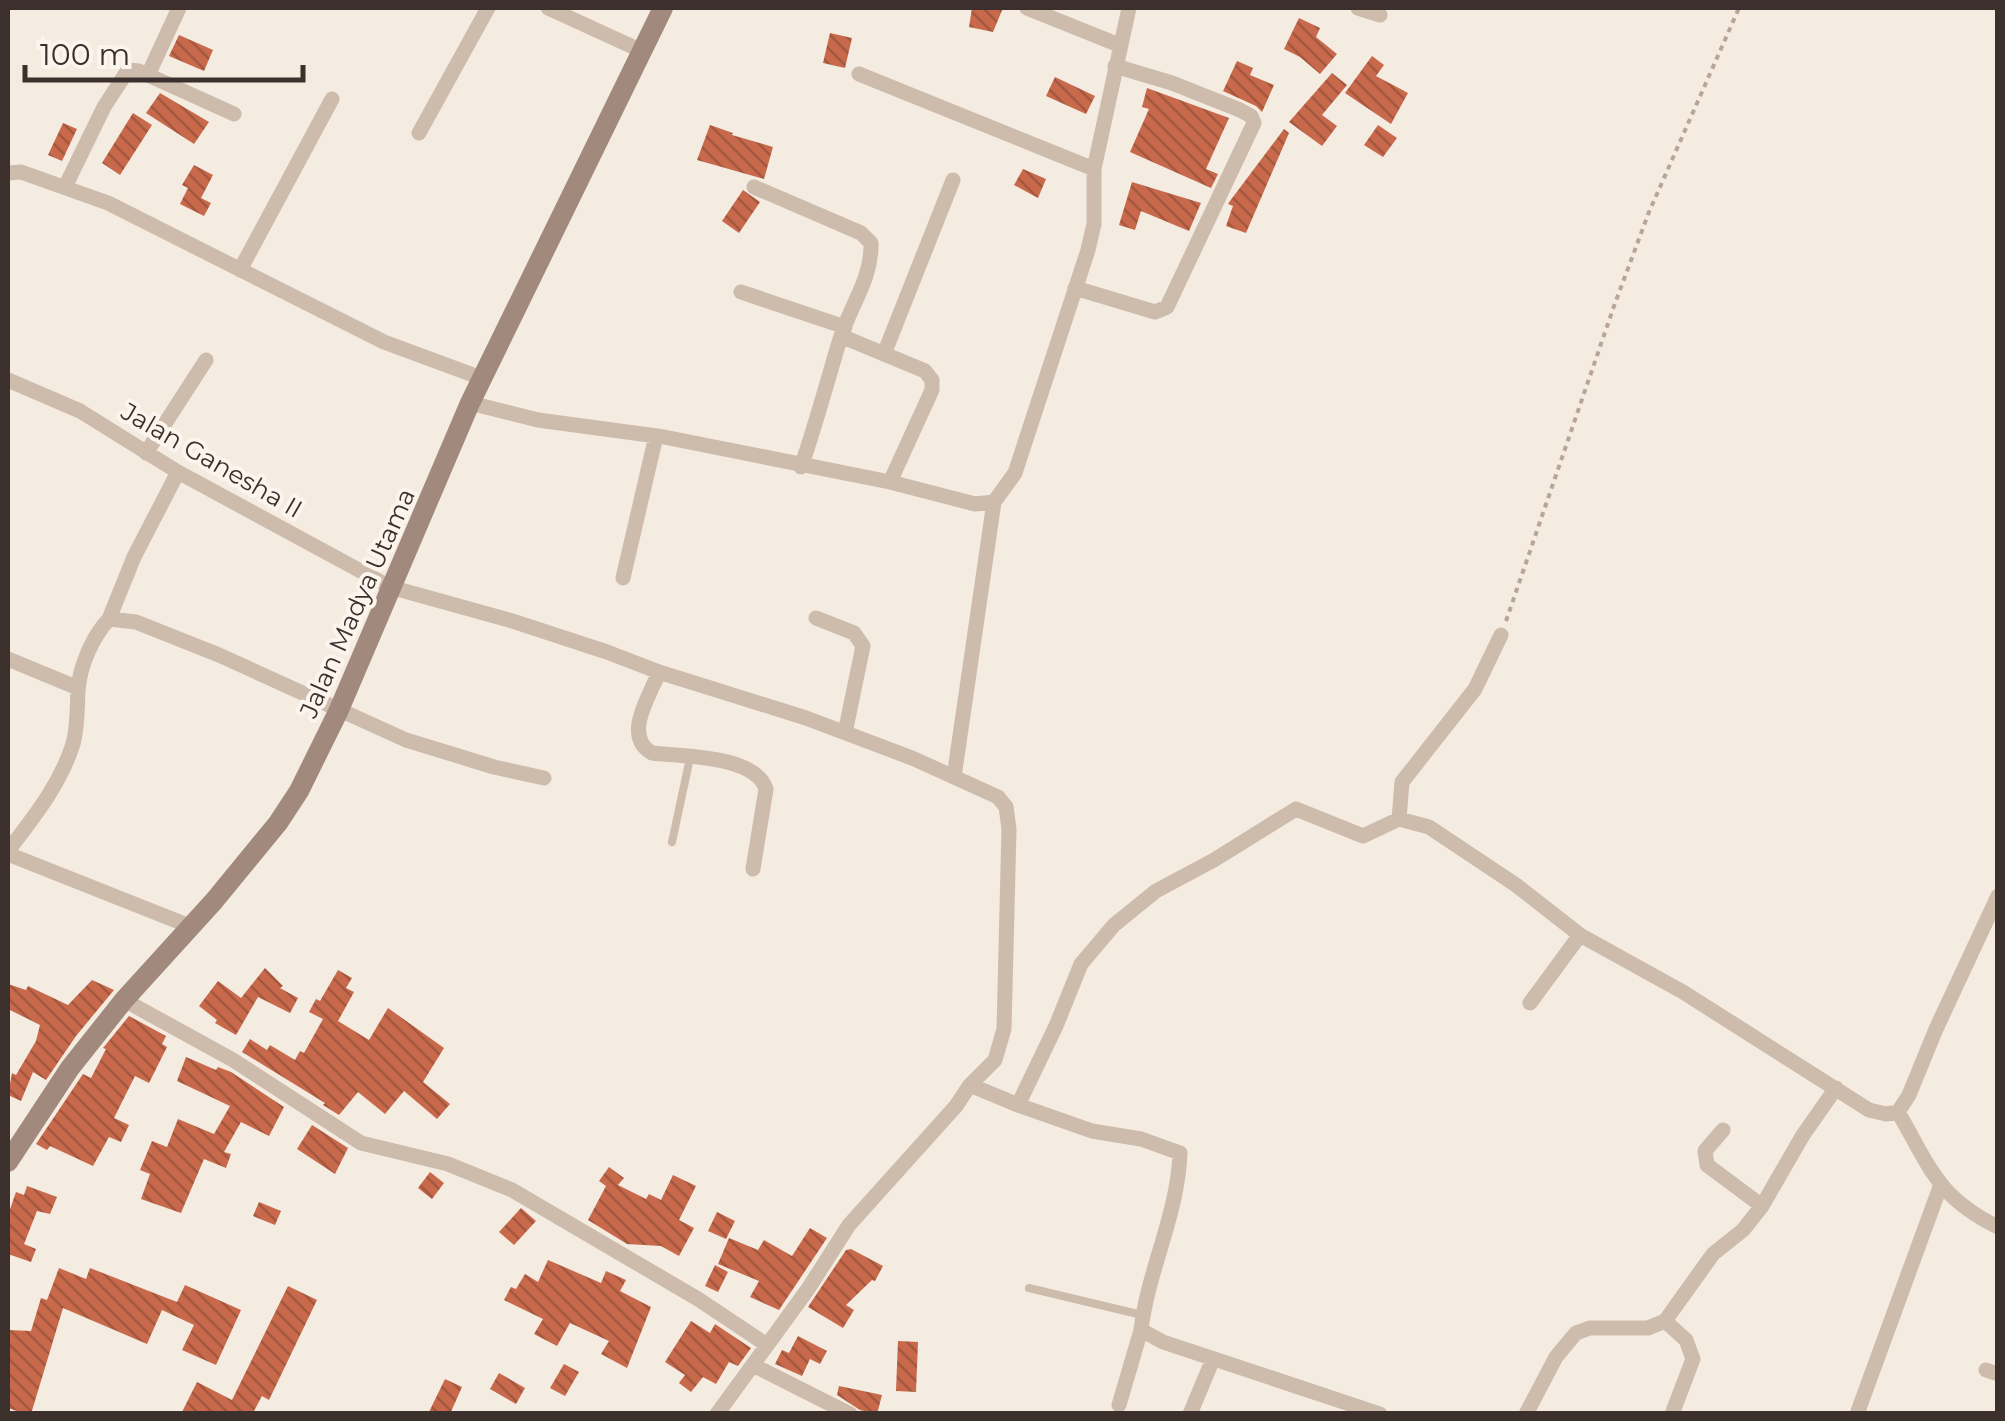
<svg xmlns="http://www.w3.org/2000/svg" width="2005" height="1421" font-family="Montserrat,sans-serif">
	<defs>
		<pattern id="building-back-hatch" width="6" height="6" patternUnits="userSpaceOnUse" patternTransform="scale(2.5)"><rect width="6" height="6" fill="#c8694b"/><path d="M-1 5l2 2M0 0l6 6M5-1l2 2" fill="none" stroke="#a4573f"/></pattern>
	</defs>
	<rect width="100%" height="100%" fill="#f4ebe1"/>
	<path fill="url(#building-back-hatch)" d="M972,8H1003L993,32L969,27Z
		M1299,18L1320,28L1316,37L1337,54L1320,74L1300,57L1284,49Z
		M830,33L852,38L845,68L823,63Z
		M179,35L213,50L204,71L169,56Z
		M1372,56L1384,65L1376,76L1408,93L1391,124L1345,93Z
		M1237,61L1253,68L1250,75L1274,85L1262,112L1256,106L1223,91Z
		M1332,73L1347,85L1322,115L1337,126L1322,146L1289,122Z
		M1055,77L1095,96L1086,114L1046,96Z
		M1147,88L1229,118L1206,169L1218,174L1211,188L1130,152L1149,109L1142,107Z
		M160,93L209,122L194,144L146,113Z
		M133,113L152,125L120,175L102,163Z
		M63,123L77,129L62,161L48,155Z
		M710,125L733,133L732,135L773,147L764,179L697,160Z
		M1378,125L1397,138L1383,157L1364,145Z
		M1284,129L1289,133L1246,233L1226,226L1233,206L1228,204L1230,201Z
		M194,165L213,175L201,198L211,203L204,216L180,204L188,188L182,185Z
		M1023,169L1046,179L1038,198L1014,185Z
		M1132,182L1201,203L1189,231L1141,211L1135,230L1119,225Z
		M743,190L760,202L739,233L722,221Z
		M265,968L283,986L280,988L298,998L290,1013L258,997L236,1035L215,1023L217,1020L199,1006L218,981L241,998Z
		M338,970L352,978L346,988L354,992L338,1021L369,1040L388,1008L444,1048L423,1082L450,1104L437,1119L404,1091L385,1114L358,1092L339,1115L323,1105L325,1103L242,1052L250,1039L267,1050L270,1045L295,1060L300,1051L304,1053L323,1019L309,1012L316,999L320,1001Z
		M92,980L114,990L76,1036L46,1080L33,1072L21,1101L8,1095L12,1073L16,1075L36,1041L40,1025L8,1009V984L26,990L28,986L68,1005Z
		M129,1016L166,1036L162,1044L167,1047L149,1083L135,1076L114,1118L129,1125L121,1142L109,1137L93,1166L50,1146L47,1150L36,1144L83,1074L91,1078L106,1049L103,1048Z
		M186,1057L216,1070L218,1067L231,1072L284,1107L269,1136L241,1122L224,1152L231,1154L226,1168L204,1159L181,1213L141,1199L150,1174L140,1170L152,1141L167,1147L178,1119L214,1134L230,1106L177,1081Z
		M312,1125L348,1148L335,1174L297,1149Z
		M609,1167L624,1178L618,1185L646,1199L649,1194L661,1200L673,1175L696,1186L679,1220L694,1228L679,1256L661,1246L627,1244L588,1220L606,1186L599,1181Z
		M430,1172L444,1183L432,1199L418,1188Z
		M27,1186L57,1197L50,1214L37,1211L24,1244L36,1249L31,1262L8,1254V1215L16,1192L24,1195Z
		M259,1202L281,1211L275,1225L253,1216Z
		M521,1208L536,1221L514,1245L499,1232Z
		M717,1212L735,1221L726,1239L708,1231Z
		M810,1228L827,1238L779,1310L750,1297L759,1281L718,1264L729,1238L758,1250L764,1240L792,1256Z
		M851,1249L883,1266L875,1281L872,1280L846,1305L854,1310L843,1328L808,1307L846,1250Z
		M548,1260L601,1283L606,1271L626,1280L620,1291L651,1307L627,1368L601,1354L609,1341L570,1323L557,1346L534,1334L543,1319L504,1300L511,1287L516,1289L525,1274L538,1282Z
		M715,1265L728,1272L718,1292L705,1286Z
		M59,1268L86,1279L90,1268L177,1302L185,1285L241,1310L216,1365L182,1350L194,1325L162,1310L147,1344L63,1308L31,1414H26L8,1408V1330L31,1331L41,1298L47,1300Z
		M288,1286L317,1300L269,1400L262,1396L254,1411L258,1414H181L197,1382L232,1400Z
		M691,1321L710,1333L715,1324L751,1348L738,1366L729,1362L716,1384L703,1377L691,1392L679,1383L685,1375L665,1362Z
		M798,1336L827,1351L820,1364L810,1359L802,1376L775,1364L782,1350L789,1353Z
		M898,1341L918,1342L916,1392L896,1391Z
		M564,1364L579,1372L565,1396L550,1388Z
		M499,1373L525,1388L516,1404L490,1389Z
		M445,1379L462,1387L450,1414H428Z
		M839,1386L882,1395L877,1414L860,1410L837,1395Z"/>
	<g fill="none" stroke-linecap="round" stroke-linejoin="round">
		<path stroke="#b9a596" stroke-width="4" stroke-dasharray="5 5" stroke-linecap="butt" d="M1506,621L1614,306L1649,212L1739,8"/>
		<path stroke="#cdbbac" stroke-width="8" d="M672,842L690,758
			M1029,1288L1142,1315"/>
		<path stroke="#cdbbac" stroke-width="15" d="M548,8L642,51
			M1027,8L1119,45
			M1358,8L1380,15
			M859,74L1094,169
			M148,75L179,8
			M419,133L488,8
			M8,173L21,172L108,203L384,342L484,379
			M65,187L104,107L128,70L139,71L234,114
			M754,187L861,233L871,243C872,279 850,306 840,339C827,382 816,424 801,467
			M240,270L332,99
			M1075,288L1155,312L1167,307L1254,123L1251,116L1240,110L1172,83L1115,66
			M741,292L845,327
			M841,336L925,371L932,380V390L890,482
			M884,354L953,180
			M8,380L80,411L178,472L390,587L509,620L607,652L659,672L806,718L912,758L998,797L1006,807L1009,829L1004,1029L995,1060L970,1085L1018,1105L1056,1026L1081,964L1114,925L1156,891L1214,860L1296,809L1363,836L1399,819L1429,827L1516,885L1580,935L1683,992L1869,1110L1886,1114L1898,1112L1909,1095L1936,1029L1998,896
			M470,403L538,420L664,437L890,482L975,504L994,502L1015,473L1088,250L1094,224V169L1129,8
			M146,453L206,360
			M623,578L656,436
			M816,618L854,633L863,646L845,733
			M109,619L134,557L178,472
			M8,659L78,688
			M659,672C650,696 622,736 652,753C684,757 755,755 766,789L753,869
			M954,777L994,502
			M1399,819L1402,782L1475,689L1501,635
			M8,851C33,818 60,785 73,744C78,726 77,708 78,690C80,665 93,636 109,619L136,622L219,655L406,740L494,767L544,778
			M8,854L192,927
			M124,1000L233,1060L361,1143L448,1164L512,1190L698,1299L767,1345
			M1530,1003L1580,935
			M1018,1105L1092,1131L1141,1139L1180,1153C1178,1214 1148,1270 1141,1330L1163,1342L1380,1414
			M1898,1112C1930,1167 1937,1197 1998,1227
			M1723,1130L1705,1151L1707,1165L1762,1206
			M1665,1321L1686,1340L1693,1359L1672,1414
			M753,1365L850,1414
			M1986,1370L1998,1374
			M1119,1405L1141,1330
			M717,1414L808,1289L849,1225L956,1106L970,1085
			M1190,1414L1213,1359
			M1526,1414L1556,1357L1576,1333L1590,1328H1648L1665,1321L1713,1254L1743,1230L1762,1206L1803,1135L1836,1088
			M1857,1414L1940,1187"/>
		<path stroke="#a18a7d" stroke-width="20" d="M8,1162L70,1068L124,1000L214,901L278,823L299,791L338,712L470,403L663,8"/>
	</g>
	<g text-anchor="middle" stroke-width="8" stroke-linejoin="round" paint-order="stroke">
		<g font-size="25" fill="#3b302b" stroke="#fbf5ee">
			<text transform="translate(212 460) rotate(30)" y="9">Jalan Ganesha II</text>
			<text transform="translate(357 603) rotate(-66)" y="9">Jalan Madya Utama</text>
		</g>
	</g>
	<rect width="2005" height="1421" fill="none" stroke="#3b302b" stroke-width="20"/>
	<path d="M25 65v15h278v-15" fill="none" stroke="#3b302b" stroke-width="5"/>
	<text x="40" y="65" font-size="30" fill="#3b302b" stroke="#fbf5ee" stroke-width="8" paint-order="stroke">100 m</text>
</svg>
